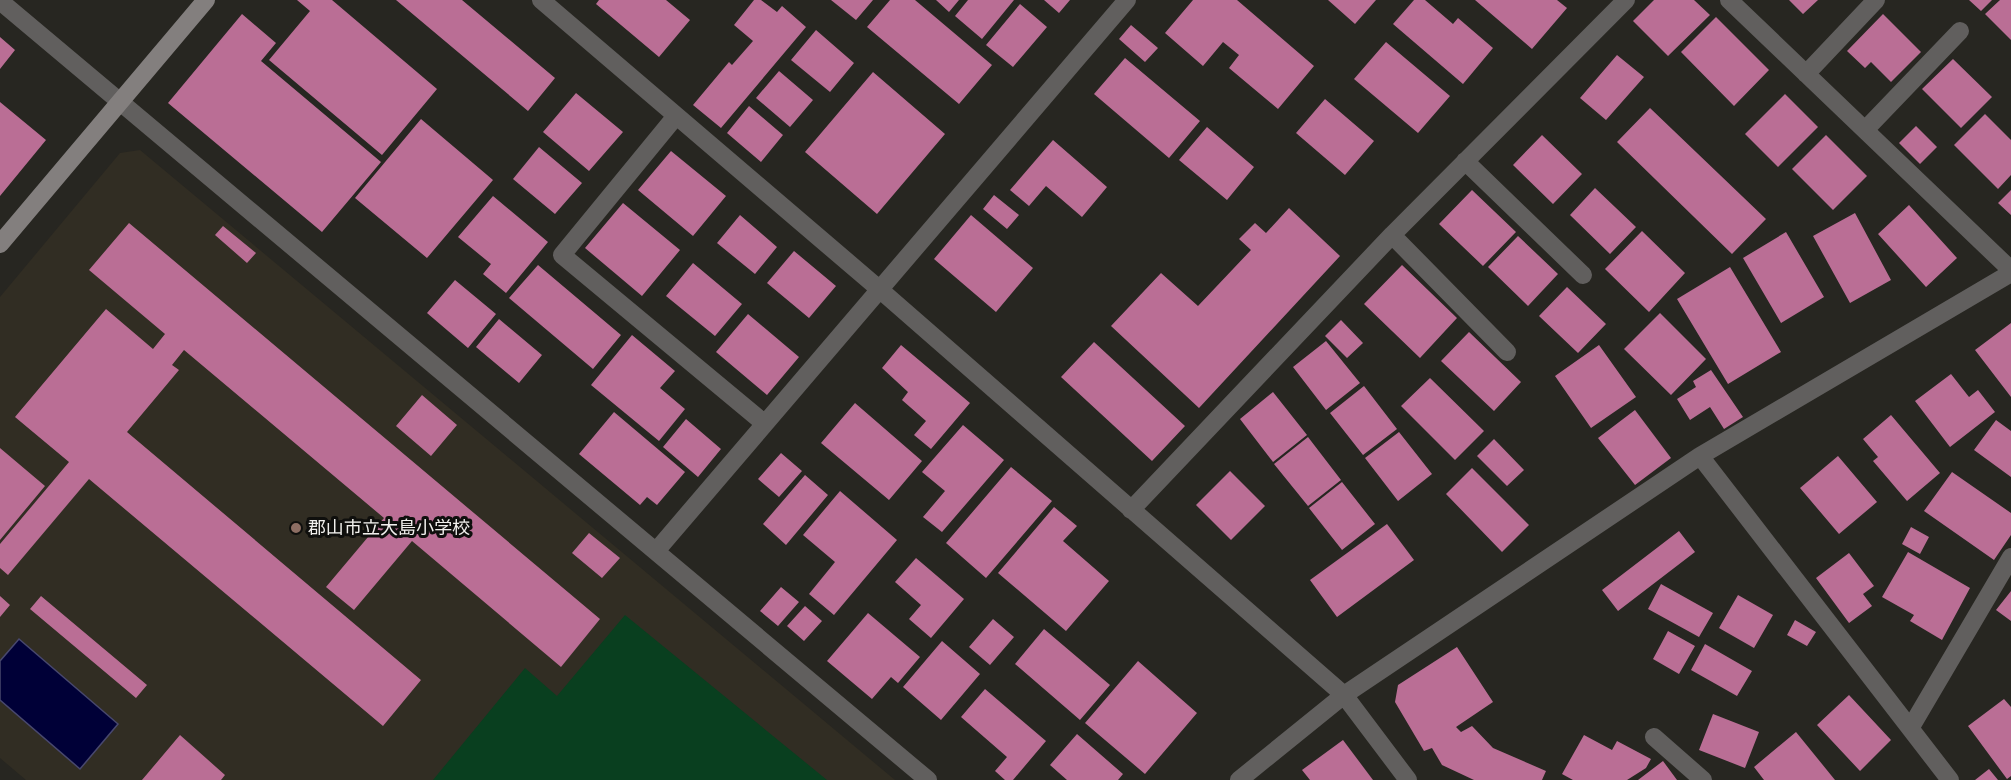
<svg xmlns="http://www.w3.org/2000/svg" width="2011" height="780" font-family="'Archivo Narrow','Noto Sans JP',sans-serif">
	<rect width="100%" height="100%" fill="#272621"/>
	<path fill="#312d23" d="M140,150L895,780H26L0,758V297L120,153Z"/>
	<path fill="#093f1f" d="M625,615L827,780H433L525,668L557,696Z"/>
	<path fill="#000037" stroke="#48486e" stroke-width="1.5" d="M19,639L118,724L80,769L0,700V661Z"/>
	<path fill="#ba6e95" d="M297,0H332L437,89L382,155L269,60L310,11Z
		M396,0H462L555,78L528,111Z
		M599,0H666L690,20L659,57L596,4Z
		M754,0H761L777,12L782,6L806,27L721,128L693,105L729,62L732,65L753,41L734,25Z
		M831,0H873L856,20Z
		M890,0H915L992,65L959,104L867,27Z
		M936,0H959L949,12Z
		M968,0H1014L982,39L955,16Z
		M1044,0H1070L1059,13Z
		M1193,0H1237L1314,66L1278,109L1229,68L1239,55L1223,42L1203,66L1165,33Z
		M1328,0H1376L1355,24Z
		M1414,0H1425L1453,24L1458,18L1493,48L1463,84L1393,24Z
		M1475,0H1557L1567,8L1532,49Z
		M1654,0H1694L1710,15L1668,56L1633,21Z
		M1789,0H1818L1803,14Z
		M1969,0H1992L1981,11Z
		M2000,0H2011V40L1985,14Z
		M1020,4L1047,27L1013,67L986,45Z
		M242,14L276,43L261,61L381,162L322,232L168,103Z
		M1883,14L1921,52L1891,82L1871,62L1865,68L1847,51Z
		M1716,17L1769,70L1734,106L1681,52Z
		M1131,25L1158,48L1145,62L1119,39Z
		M816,30L854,63L830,92L791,60Z
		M0,37L15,50L0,69Z
		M1386,42L1450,96L1418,133L1354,79Z
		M1617,55L1644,77L1606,120L1580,98Z
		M1125,58L1200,121L1169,158L1094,94Z
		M1953,59L1992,97L1961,128L1922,89Z
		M779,71L813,100L790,127L756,98Z
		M873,72L945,134L877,214L805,152Z
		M576,93L623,132L589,171L543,132Z
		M1785,94L1818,127L1778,167L1745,134Z
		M1325,99L1374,141L1345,175L1296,133Z
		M0,102L46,140L0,196Z
		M749,106L783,135L761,162L727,133Z
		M1650,108L1766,219L1732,254L1617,142Z
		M1985,114L2011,140V175L1998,189L1954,145Z
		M421,119L493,180L427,258L355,198Z
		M1916,126L1937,147L1920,164L1899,143Z
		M1207,127L1254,167L1227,200L1179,160Z
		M1542,135L1582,174L1553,204L1513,165Z
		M1826,135L1867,176L1833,210L1792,169Z
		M1053,140L1107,187L1082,217L1046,186L1029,206L1010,190Z
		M539,147L582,183L555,214L513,179Z
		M671,151L726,196L693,236L638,190Z
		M1595,188L1636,227L1610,254L1570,215Z
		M1472,190L1516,232L1483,266L1439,224Z
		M2011,190V215L1998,203Z
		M994,195L1019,215L1007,229L983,209Z
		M493,196L548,242L506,293L483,274L491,264L458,237Z
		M623,203L680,250L642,296L585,248Z
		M1909,205L1957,258L1926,287L1878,234Z
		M1289,208L1340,256L1199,408L1111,326L1161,273L1198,306L1251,250L1239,239L1255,223L1266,233Z
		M1855,213L1891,280L1850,303L1813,236Z
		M740,215L777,247L755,274L717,243Z
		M971,215L1033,268L996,312L934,259Z
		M129,223L600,619L561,667L412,541L354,610L326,587L384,518L184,350L172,365L179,370L127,432L421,680L383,726L89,479L8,575L0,568V544L69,462L15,417L106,309L153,349L165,334L89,270Z
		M223,226L256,253L247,263L215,235Z
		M1642,231L1685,273L1649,312L1605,269Z
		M1786,232L1824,297L1781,323L1743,258Z
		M1518,236L1558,274L1528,306L1488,267Z
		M794,251L836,286L809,318L767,283Z
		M693,263L742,304L715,336L666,296Z
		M538,265L621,335L593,369L509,298Z
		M1402,265L1457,318L1420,358L1364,304Z
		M1730,267L1781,352L1728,384L1677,299Z
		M455,280L496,314L468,348L427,313Z
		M1567,287L1606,324L1578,353L1539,316Z
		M1660,313L1706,359L1671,395L1624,349Z
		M748,314L799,357L767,395L716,352Z
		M499,319L542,355L519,383L476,347Z
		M1341,320L1363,343L1347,358L1325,336Z
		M2011,323V397L1975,350Z
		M1469,332L1521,382L1494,411L1441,361Z
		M632,335L675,371L660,388L685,409L659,441L591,385Z
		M1326,341L1360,383L1326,410L1293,367Z
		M1094,342L1185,426L1152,461L1061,377Z
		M901,345L970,403L931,449L914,435L926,421L902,400L908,392L882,368Z
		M1599,345L1636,397L1591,428L1555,376Z
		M1711,370L1743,417L1724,429L1710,407L1690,420L1677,399L1696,387L1693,381Z
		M1951,374L1969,397L1978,390L1995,412L1950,447L1915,401Z
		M1430,378L1484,431L1455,460L1401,406Z
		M1364,386L1397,429L1363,455L1330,413Z
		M1273,392L1307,435L1273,462L1240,419Z
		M422,395L457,425L431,456L396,426Z
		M855,403L922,461L889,500L821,443Z
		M1635,410L1671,458L1635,485L1598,438Z
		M614,412L685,472L657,505L647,497L640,505L579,454Z
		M1891,415L1940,473L1907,501L1873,461L1878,457L1863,439Z
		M686,419L721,449L698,477L663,447Z
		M1996,420L2011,431V477L1974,450Z
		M963,425L1004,460L942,532L923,517L945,491L922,472Z
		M1399,432L1432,474L1398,501L1365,458Z
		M1308,437L1341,480L1308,506L1274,464Z
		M1494,439L1524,470L1507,486L1477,456Z
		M0,448L45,486L0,540Z
		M781,453L802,471L779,497L758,479Z
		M1838,456L1877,502L1839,534L1800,488Z
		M1011,467L1052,501L986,578L946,543Z
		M1472,468L1529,525L1502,552L1446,494Z
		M1230,471L1265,506L1231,540L1196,505Z
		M1952,472L2011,513V535L1994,560L1924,511Z
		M805,475L828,495L786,545L763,524Z
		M1342,482L1375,524L1342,550L1309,508Z
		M840,491L897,540L834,615L809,594L835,562L803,535Z
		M1054,507L1077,526L1063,541L1109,581L1066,631L998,573Z
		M1387,524L1414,560L1337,617L1310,580Z
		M1911,527L1929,537L1920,554L1902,544Z
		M1679,531L1695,552L1618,611L1602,590Z
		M589,533L620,558L602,578L572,553Z
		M1908,552L1970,588L1942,640L1910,621L1914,615L1882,597Z
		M1849,553L1874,586L1863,594L1872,606L1849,623L1816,578Z
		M916,558L964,599L931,638L909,619L921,605L895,582Z
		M1661,584L1713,613L1699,637L1648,609Z
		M781,587L799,602L778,626L760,611Z
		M2011,591V621L1996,610Z
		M1738,595L1773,615L1754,648L1719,628Z
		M0,596L10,605L0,617Z
		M41,596L147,685L136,698L30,609Z
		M805,606L822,621L804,641L787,626Z
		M868,613L920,657L898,683L891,677L872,699L827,661Z
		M993,619L1014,637L990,665L969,647Z
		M1795,620L1816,632L1807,646L1787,635Z
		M1044,629L1110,685L1080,720L1015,664Z
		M1668,631L1695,646L1679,674L1653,659Z
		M942,641L980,674L941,720L903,687Z
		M1705,644L1752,671L1737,696L1691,670Z
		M1457,647L1493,702L1456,727L1461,732L1472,726L1493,748L1546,771L1542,780H1474L1442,765L1432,748L1424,751L1395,702L1398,685Z
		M1138,661L1197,713L1145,774L1085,723Z
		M985,689L1046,741L1013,780H1005L995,771L1007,757L961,717Z
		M1849,695L1891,740L1860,771L1817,725Z
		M2004,699L2011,707V776L2007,779L1968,726Z
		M1713,714L1759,732L1745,768L1699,750Z
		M1796,732L1835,780H1764L1754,767Z
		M1077,734L1123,774L1118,780H1067L1050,765Z
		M180,735L225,775L221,780H142Z
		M1584,735L1612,750L1617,741L1651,759L1646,768L1627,780H1573L1562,774Z
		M1343,740L1373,780H1310L1302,770Z
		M1663,761L1677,780H1638Z
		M1989,769L1998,780H1975Z"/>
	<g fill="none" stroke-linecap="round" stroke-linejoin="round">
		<path stroke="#615f5e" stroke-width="18" d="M541,0L878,288L1344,695L1408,780
			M1729,0L2011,270
			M0,1L928,780
			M1806,74L1876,0
			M676,116L562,255L764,423
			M1865,130L1960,31
			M1465,161L1583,275
			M1392,235L1507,352
			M1700,456L1950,780
			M1131,510L1392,235L1626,0
			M657,550L1127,0
			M1911,727L2011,557
			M1654,737L1703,780
			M1239,780L1344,695L1700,456L2011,273"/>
		<path stroke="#837f7e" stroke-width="18" d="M0,244L206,0"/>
	</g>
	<circle fill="#8d6e63" stroke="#0f0f0d" stroke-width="2" cx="296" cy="528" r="6"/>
	<g text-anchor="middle" stroke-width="6" stroke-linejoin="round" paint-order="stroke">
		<g font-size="18" fill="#f1f0ed" stroke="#0f0f0d" text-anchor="start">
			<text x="308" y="534">郡山市立大島小学校</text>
		</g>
	</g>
</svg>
